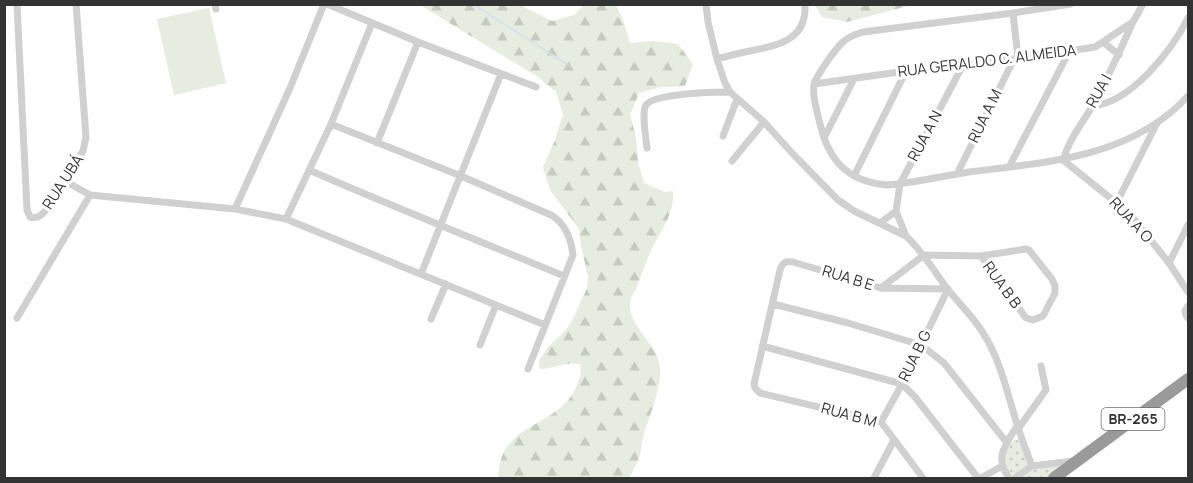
<svg xmlns="http://www.w3.org/2000/svg" width="1193" height="483" font-family="Manrope,sans-serif">
	<defs>
		<pattern id="forest-firs" width="22" height="20" patternUnits="userSpaceOnUse" patternTransform="scale(1.5)"><rect width="22" height="20" fill="#e6ecdf"/><path d="M5 1l3.5 6h-7zM16 11l3.5 6h-7z" fill="#c6cbc0"/></pattern>
		<pattern id="park-dots" width="8" height="8" patternUnits="userSpaceOnUse" patternTransform="scale(1.5)"><rect width="8" height="8" fill="#e6ecdf"/><path d="M2 2h.1M6 6h.1" fill="none" stroke="#c6cbc0" stroke-width="1.8" stroke-linecap="round"/></pattern>
	</defs>
	<rect width="100%" height="100%" fill="#fff"/>
	<path fill="url(#forest-firs)" d="M420,5H520L552,21L574,15L584,5H616L623,20L630,43L653,41L678,44L693,64L685,86L661,87L639,93L630,115L636,137L638,161L644,183L665,192L673,191C674,215 663,227 652,248C646,261 641,277 635,291C616,317 654,339 659,362C664,383 650,414 644,434C641,442 642,450 639,457C637,465 632,472 629,478H498C499,467 500,457 507,447C528,419 566,419 578,382C580,376 582,371 580,364C567,361 554,369 540,369L539,367V361L548,347L565,331L572,321L587,288L588,277L581,246L579,229L550,190L543,167L555,140L563,114L556,92L538,77Z
		M815,5H912L847,22L822,17Z"/>
	<path fill="url(#park-dots)" d="M1015,439L1019,441L1028,465L1012,476C1003,463 1001,449 1015,439Z
		M1066,465L1047,478H1020L1033,469Z"/>
	<path fill="#e6ecdf" d="M209,8L226,83L174,95L157,19Z"/>
	<g fill="none" stroke-linecap="round" stroke-linejoin="round">
		<path stroke="#cfe2ee" stroke-width="1.5" d="M473,4L568,65"/>
		<path stroke="#d0d0d0" stroke-width="7" d="M17,4L27,210L30,217C38,219 42,215 46,210L83,151L86,137L76,4
			M215,4L216,9
			M327,4L418,42L536,87
			M706,4L708,22L717,59L725,83L730,92L764,122L794,155L838,200L854,211L906,236C922,251 933,269 946,287C958,303 973,316 983,333C1001,360 1008,397 1018,427C1022,440 1027,453 1032,466
			M1071,4L1013,13L863,32C856,34 848,37 843,42C835,49 817,75 814,84C812,95 816,106 818,116C821,127 823,138 828,147C839,172 862,183 887,185C915,183 941,176 969,172C1047,162 1131,158 1188,96
			M1013,13L1018,58
			M1132,24C1120,51 1108,77 1094,103C1083,123 1070,137 1063,160L1129,213L1169,263L1188,292
			M1103,42L1119,55
			M717,59C728,56 739,53 750,51C779,45 807,40 805,4
			M814,84L906,71L1014,59L1095,47L1133,22L1143,4
			M1092,106C1131,103 1172,50 1188,18
			M331,124L461,176L551,215C565,223 571,239 573,255L528,369
			M723,136L737,99
			M824,138L854,79
			M377,143L418,42
			M647,148C646,139 642,116 645,107C649,93 716,92 730,92
			M732,161L764,122
			M1009,167L1069,52
			M309,170C394,207 479,241 564,276
			M957,174L1014,59
			M854,176L906,71
			M65,181L90,195L235,209L286,219L545,325
			M1117,202L1157,123
			M235,209L290,88L324,4
			M896,211L900,184L963,65
			M896,211L906,236
			M286,219L331,124L372,23
			M880,223L896,211
			M1169,263L1188,225
			M421,274L501,74
			M881,288L924,255L981,256L1026,249L1029,250L1052,279L1055,286V293L1043,316L1033,320L1026,318L981,256
			M773,304L848,323L921,345L944,363L1007,443
			M1188,306L1185,311L1186,315L1188,318
			M17,318L90,195
			M431,319L446,284
			M480,345L496,305
			M762,346L902,384L915,397L978,478
			M881,422L902,384L948,289
			M1018,429L1046,390L1041,366
			M874,478L894,440
			M923,478L881,422L760,393L755,388L754,384L780,270C782,263 786,260 793,262L881,288L948,289
			M981,478L1002,466
			M1009,478C994,457 1005,446 1017,426
			M1015,478L1032,466L1074,461"/>
		<path stroke="#9a9a9a" stroke-width="12" d="M1054,478L1188,379"/>
	</g>
	<g text-anchor="middle" stroke-width="6" stroke-linejoin="round" paint-order="stroke">
		<rect fill="#fff" stroke="#707070" stroke-width="1.5" x="1101.5" y="408" width="63" height="22" rx="4.5"/>
		<g font-size="14" font-weight="bold" fill="#333">
			<text x="1133" y="424">BR-265</text>
		</g>
		<g font-size="15" fill="#333" stroke="#fff">
			<text transform="translate(987 61) rotate(-7)" y="5">RUA GERALDO C. ALMEIDA</text>
			<text transform="translate(1099 91) rotate(-61)" y="5">RUA I</text>
			<text transform="translate(985 116) rotate(-64)" y="5">RUA A M</text>
			<text transform="translate(925 136) rotate(-62)" y="5">RUA A N</text>
			<text transform="translate(63 182) rotate(-57)" y="5">RUA UBÁ</text>
			<text transform="translate(1131 220) rotate(47)" y="5">RUA A O</text>
			<text transform="translate(848 278) rotate(17)" y="5">RUA B E</text>
			<text transform="translate(1002 285) rotate(54)" y="5">RUA B B</text>
			<text transform="translate(915 356) rotate(-64)" y="5">RUA B G</text>
			<text transform="translate(849 415) rotate(15)" y="5">RUA B M</text>
		</g>
	</g>
	<rect width="1193" height="483" fill="none" stroke="#333333" stroke-width="12"/>
</svg>
